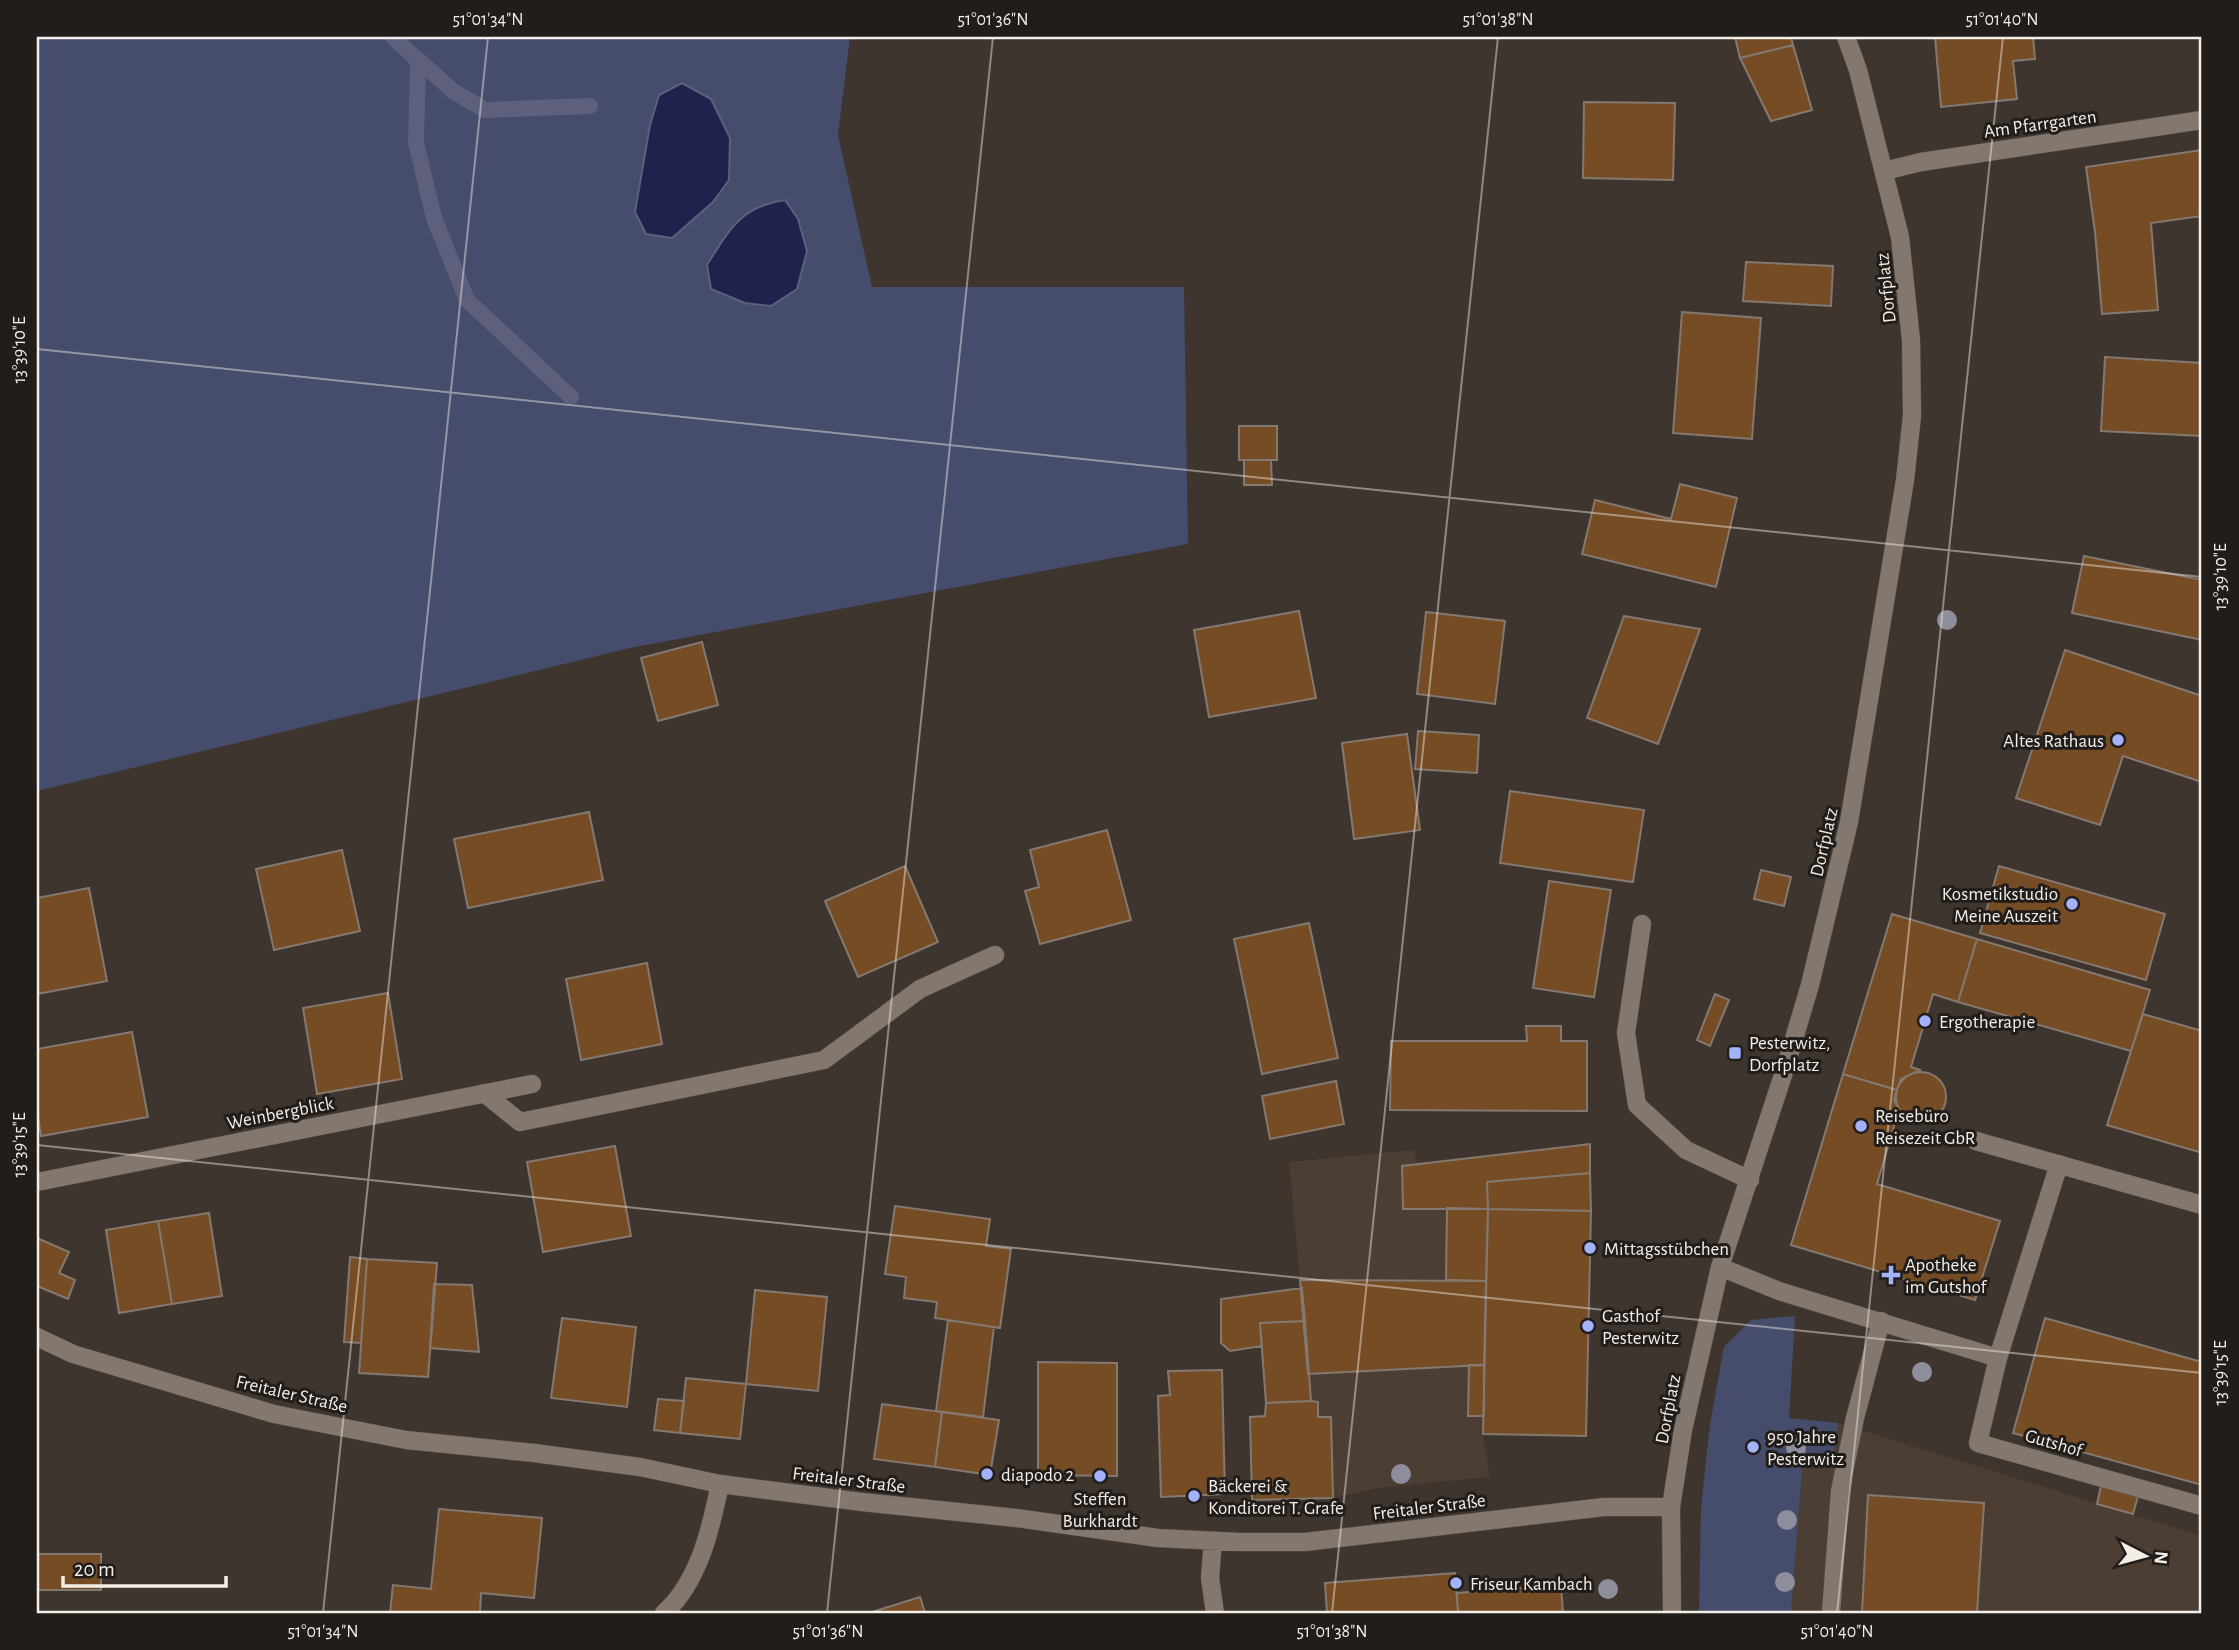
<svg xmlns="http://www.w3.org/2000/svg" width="2239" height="1650" font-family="'Alegreya Sans',sans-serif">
	<rect width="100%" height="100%" fill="#3e352e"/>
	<path fill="#4c3e32" d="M1414,1150L1417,1164L1402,1166L1403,1209L1447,1208L1446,1280L1486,1281L1483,1434L1490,1477L1383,1487L1333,1498L1331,1417H1318V1402L1311,1401L1289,1162Z
		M1789,1418L1838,1423L2202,1536V1613H1773Z"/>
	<path fill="#464c6b" d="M37,37H850L838,135L872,287H1184L1188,544L630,648L37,791Z
		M1795,1316L1789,1418L1838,1423L1833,1460L1803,1458L1791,1613H1699L1701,1507L1710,1424L1724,1347L1751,1320Z"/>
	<path fill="#1e224d" stroke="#5e5f7c" stroke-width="2" d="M682,83L711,99L730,138L729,180L713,202L672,238L646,234L635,212L650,125L659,95Z
		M785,200L798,219L807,251L797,289L771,306L745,303L711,289L707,265C729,230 741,206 785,200Z"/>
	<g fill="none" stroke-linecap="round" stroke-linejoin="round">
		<path stroke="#5e5f7c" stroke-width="16" d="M393,37L418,61L416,143L434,218L467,300L571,397
			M415,57L453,91L485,110L590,106"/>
	</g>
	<path fill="#764c25" stroke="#847971" stroke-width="2" d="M1735,37H1791L1793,45L1740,58Z
		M1935,37H2033L2035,59L2013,61L2017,99L1941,107Z
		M1793,45L1812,110L1771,121L1740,58Z
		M1584,102L1675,103L1673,180L1583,178Z
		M2202,150V216L2151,223L2158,310L2102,314L2095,232L2086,167Z
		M1746,262L1833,266L1831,306L1743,301Z
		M1682,312L1761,318L1752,439L1673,433Z
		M2105,357L2202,363V436L2101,431Z
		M1239,426H1277V460H1239Z
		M1244,460H1271L1272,485H1244Z
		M1680,484L1737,498L1716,587L1582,554L1595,500L1671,519Z
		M2084,556L2202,580V640L2072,613Z
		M1299,611L1316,698L1209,717L1194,630Z
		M1426,612L1505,621L1495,704L1417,694Z
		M1624,616L1700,629L1658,744L1587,718Z
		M702,642L718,705L658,721L641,658Z
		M2065,650L2202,696V782L2123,756L2100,825L2016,798Z
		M1418,731L1479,735L1477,773L1415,769Z
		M1407,734L1420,830L1354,839L1342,743Z
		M1510,791L1644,810L1633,882L1500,863Z
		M589,812L603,880L468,908L454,839Z
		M1107,830L1131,920L1040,944L1025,891L1039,887L1030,850Z
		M342,850L360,931L274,950L256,869Z
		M905,866L938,942L858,977L825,901Z
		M1999,866L2165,914L2146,980L1980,933Z
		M1761,870L1791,877L1784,906L1754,899Z
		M1549,881L1611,890L1594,997L1533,988Z
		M89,888L107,981L37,994V898Z
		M1892,914L1977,939L1958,1002L1933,994L1911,1067L1920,1070L1901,1079L1897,1090L1843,1074Z
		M1309,923L1338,1058L1262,1074L1234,939Z
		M1977,939L2150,990L2131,1051L1958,1002Z
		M647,963L662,1044L581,1060L566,979Z
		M388,993L402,1079L317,1094L303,1008Z
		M1715,994L1729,1000L1710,1046L1697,1040Z
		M2143,1014L2202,1031V1153L2107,1125Z
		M1526,1026H1561V1041H1587V1111L1390,1110L1391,1041H1527Z
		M132,1032L148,1117L41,1136L37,1110V1049Z
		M1896 1097a25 25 0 1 1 50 0a25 25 0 1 1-50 0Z
		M1843,1074L1897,1090L1894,1100L1905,1119L1897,1116L1877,1184L2000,1221L1975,1300L1791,1245Z
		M1336,1081L1344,1124L1270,1139L1262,1096Z
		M1590,1144V1173L1487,1182L1488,1209H1403L1402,1166Z
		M615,1146L631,1236L543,1252L527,1162Z
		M1590,1173L1591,1211L1488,1209L1487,1182Z
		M895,1206L990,1219L986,1246L1011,1249L1000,1328L935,1318L937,1302L904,1298L906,1277L885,1274Z
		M1447,1208L1488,1209L1486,1281L1446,1280Z
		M1488,1209L1591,1211L1586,1436L1483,1434Z
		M209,1213L222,1296L172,1304L158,1221Z
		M158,1221L172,1304L119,1313L106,1230Z
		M37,1238L69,1252L59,1273L75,1280L68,1299L37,1286Z
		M350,1257L367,1259L361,1343L344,1342Z
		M367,1259L437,1263L428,1377L359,1373Z
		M1300,1280L1486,1281L1484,1365L1308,1374Z
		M434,1284L472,1285L479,1352L430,1348Z
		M1302,1288L1305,1321L1260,1323L1262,1346L1230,1351L1221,1343V1299Z
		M755,1290L827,1297L818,1391L746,1384Z
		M562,1318L636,1327L627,1407L551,1398Z
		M2045,1318L2202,1362V1485L2013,1433Z
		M948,1320L994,1327L983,1417L936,1411Z
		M1305,1321L1311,1401L1266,1403L1260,1323Z
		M1038,1362L1117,1363V1476L1038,1475Z
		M1469,1365H1484V1416H1468Z
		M1222,1370L1225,1494L1161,1497L1158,1396L1170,1395L1168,1371Z
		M686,1378L746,1384L740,1439L680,1433Z
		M658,1399L684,1401L680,1433L654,1430Z
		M1311,1401L1318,1402V1417H1331L1333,1498L1252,1500L1250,1417L1265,1416L1266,1403Z
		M882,1404L942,1412L935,1467L874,1459Z
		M942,1412L999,1420L990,1475L935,1467Z
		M2101,1486L2138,1496L2133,1514L2097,1504Z
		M1868,1495L1984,1503L1977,1613H1862Z
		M439,1509L542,1518L534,1598L481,1593L480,1613H390L393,1585L431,1589Z
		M38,1554H101V1590H38Z
		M1455,1573L1458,1613H1327L1325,1583Z
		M1561,1585L1563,1613H1458L1457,1593Z
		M920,1597L925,1613H869Z"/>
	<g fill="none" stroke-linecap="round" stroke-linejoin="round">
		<g stroke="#5b534d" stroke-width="19">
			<path id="minor" d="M1884,171L1921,162L2202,120
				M1642,924L1626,1033L1637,1105L1686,1150L1750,1180
				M484,1093L520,1122L824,1060L920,989L995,955
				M1976,1141L2202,1205
				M2059,1164L1998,1358L1978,1443L2202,1506
				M37,1182L532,1084
				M1720,1267L1779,1291L1998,1358
				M37,1337L73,1354L274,1414L406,1440L534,1453L640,1467L720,1484L862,1502L1016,1518L1158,1538L1240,1542H1305L1604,1507H1671
				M1213,1541L1210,1578L1215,1613
				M664,1613C699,1582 711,1528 720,1484
				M1672,1613L1671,1507L1683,1430L1720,1267L1785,1069L1810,985L1849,822L1905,480L1912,416L1911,340L1900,237L1858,70L1846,37
				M1831,1613L1840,1491L1855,1418L1881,1321"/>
		</g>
		<use href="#minor" stroke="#82786f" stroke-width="18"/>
	</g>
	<g fill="#8d8d9b">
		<circle cx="1947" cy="620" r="10"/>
		<circle cx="1922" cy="1372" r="10"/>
		<circle cx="1796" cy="1448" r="10"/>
		<circle cx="1401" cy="1474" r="10"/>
		<circle cx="1787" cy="1520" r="10"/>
		<circle cx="1785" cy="1582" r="10"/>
		<circle cx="1608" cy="1589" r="10"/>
	</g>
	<path fill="none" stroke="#f4eee9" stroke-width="2" stroke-opacity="0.45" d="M37,349L2202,577M37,1145L2202,1373M323,1613L488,37M827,1613L993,37M1332,1613L1498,37M1837,1613L2003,37"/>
	<g fill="#a4b2fc" stroke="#211d1a" stroke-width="2.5">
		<circle cx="2118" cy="740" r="7"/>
		<circle cx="2072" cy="904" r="7"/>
		<circle cx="1925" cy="1021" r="7"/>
		<rect x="1728" y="1046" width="14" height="14" rx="3.5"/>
		<circle cx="1861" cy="1126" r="7"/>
		<circle cx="1590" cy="1248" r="7"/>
		<path d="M1887.5 1264.5h7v7h7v7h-7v7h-7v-7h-7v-7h7z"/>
		<circle cx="1588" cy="1326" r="7"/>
		<circle cx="1753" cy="1447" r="7"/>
		<circle cx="987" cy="1474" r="7"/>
		<circle cx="1100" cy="1476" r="7"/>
		<circle cx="1194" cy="1496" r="7"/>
		<circle cx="1456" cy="1583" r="7"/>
	</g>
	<g text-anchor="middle" stroke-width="6" stroke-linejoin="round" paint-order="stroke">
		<g font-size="19" fill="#f4eee9" stroke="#211d1a">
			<text transform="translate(2040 123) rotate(-8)" y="7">Am Pfarrgarten</text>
			<text transform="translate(1885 288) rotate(-96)" y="7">Dorfplatz</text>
			<text transform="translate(1823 842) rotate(-77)" y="7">Dorfplatz</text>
			<text transform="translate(280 1112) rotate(-11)" y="7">Weinbergblick</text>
			<text transform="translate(292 1393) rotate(13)" y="7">Freitaler Straße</text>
			<text transform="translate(1667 1409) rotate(-79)" y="7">Dorfplatz</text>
			<text transform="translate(2054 1442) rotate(16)" y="7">Gutshof</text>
			<text transform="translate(849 1479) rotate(7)" y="7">Freitaler Straße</text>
			<text transform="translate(1429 1506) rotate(-7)" y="7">Freitaler Straße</text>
		</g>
		<g font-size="19" fill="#f4eee9" stroke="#211d1a" text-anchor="start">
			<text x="2104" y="747" text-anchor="end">Altes Rathaus</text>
			<text x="2058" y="900" text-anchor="end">Kosmetikstudio<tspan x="2058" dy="22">Meine Auszeit</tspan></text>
			<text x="1939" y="1028">Ergotherapie</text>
			<text x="1749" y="1049">Pesterwitz,<tspan x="1749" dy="22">Dorfplatz</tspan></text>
			<text x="1875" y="1122">Reisebüro<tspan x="1875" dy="22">Reisezeit GbR</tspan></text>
			<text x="1604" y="1255">Mittagsstübchen</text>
			<text x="1905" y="1271">Apotheke<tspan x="1905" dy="22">im Gutshof</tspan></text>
			<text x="1602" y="1322">Gasthof<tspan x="1602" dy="22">Pesterwitz</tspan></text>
			<text x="1767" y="1443">950 Jahre<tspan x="1767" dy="22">Pesterwitz</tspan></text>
			<text x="1001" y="1481">diapodo 2</text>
			<text x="1208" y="1492">Bäckerei &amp;<tspan x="1208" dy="22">Konditorei T. Grafe</tspan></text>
			<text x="1100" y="1505" text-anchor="middle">Steffen<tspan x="1100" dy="22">Burkhardt</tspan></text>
			<text x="1470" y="1590">Friseur Kambach</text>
		</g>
	</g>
	<rect width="2239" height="1650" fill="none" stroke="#211d1a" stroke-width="77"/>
	<g transform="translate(2145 1556) rotate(96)" stroke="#211d1a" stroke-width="5" paint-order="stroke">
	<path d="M0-5L12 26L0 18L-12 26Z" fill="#f4eee9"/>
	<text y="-10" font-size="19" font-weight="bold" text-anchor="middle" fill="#f4eee9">N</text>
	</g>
	<path d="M63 1576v10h163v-10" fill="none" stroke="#f4eee9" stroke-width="3.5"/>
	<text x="74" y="1576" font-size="21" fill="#f4eee9" stroke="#211d1a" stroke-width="5" paint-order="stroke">20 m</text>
	<rect x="38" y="38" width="2162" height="1574" fill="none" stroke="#f4eee9" stroke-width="2.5"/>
	<g font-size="18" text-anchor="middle" fill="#f4eee9">
		<text x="488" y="25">51°01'34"N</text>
		<text x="993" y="25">51°01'36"N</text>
		<text x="1498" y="25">51°01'38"N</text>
		<text x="2002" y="25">51°01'40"N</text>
		<text transform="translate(19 350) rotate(-90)" y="6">13°39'10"E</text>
		<text transform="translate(2220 577) rotate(-90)" y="6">13°39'10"E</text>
		<text transform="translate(19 1145) rotate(-90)" y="6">13°39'15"E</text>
		<text transform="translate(2220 1373) rotate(-90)" y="6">13°39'15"E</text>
		<text x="323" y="1637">51°01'34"N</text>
		<text x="828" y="1637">51°01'36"N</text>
		<text x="1332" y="1637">51°01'38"N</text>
		<text x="1837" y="1637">51°01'40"N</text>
	</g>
</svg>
